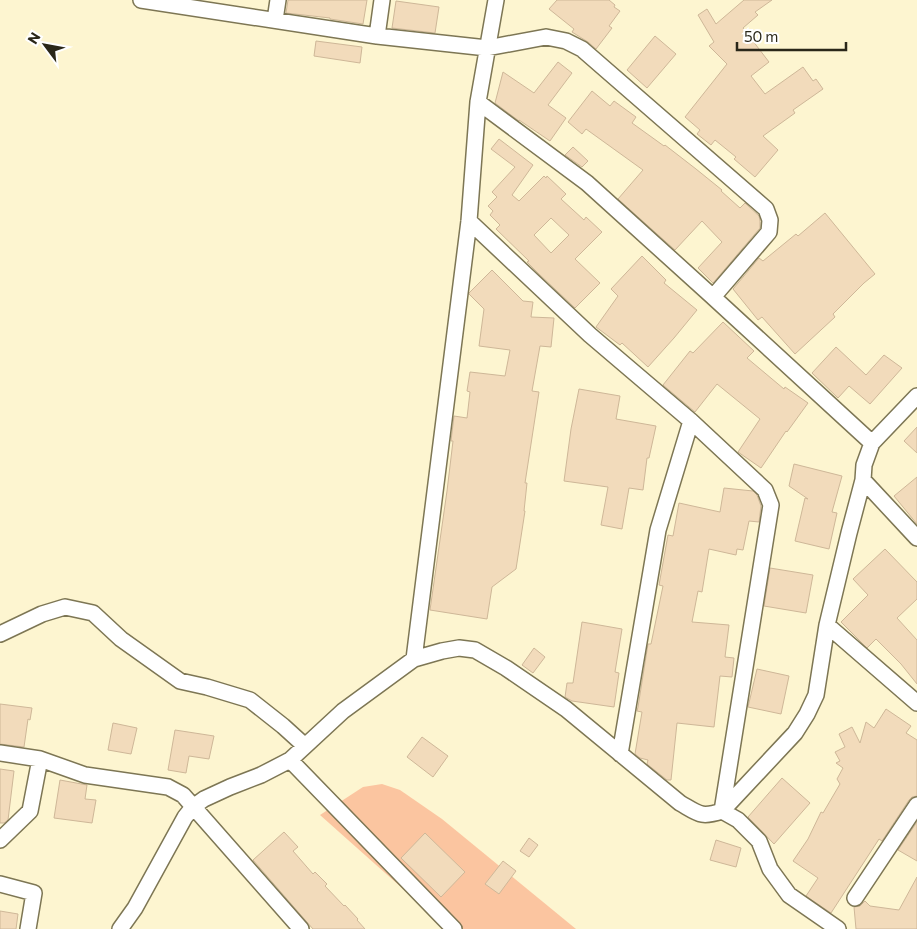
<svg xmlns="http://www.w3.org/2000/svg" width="917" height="929" font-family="Commissioner,sans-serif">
	<rect width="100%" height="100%" fill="#fdf5d0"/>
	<path fill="#fbc5a0" d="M382,784L400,790L442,819L576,929H448L320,815L363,787Z"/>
	<path fill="#f2dbbb" stroke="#ceb798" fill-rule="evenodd" d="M288,0H367L363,24L330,19V18L286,13Z
		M557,0H609L615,5L614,7L620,11L609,26L612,28L596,49L588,42L572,32L574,29L549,9Z
		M744,0H772L755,12L758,15L743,28L769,62L751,76L765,94L803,67L813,81L816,79L823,89L793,110L795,113L763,136L778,150L755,177L734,159L736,157L715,140L711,145L697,134L700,130L685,117L727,64L709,46L714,42L698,15L707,9L716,24Z
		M396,1L439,7L435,33L392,28Z
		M655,36L676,54L647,88L627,70Z
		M316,41L362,47L360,63L314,56Z
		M558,62L572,73L548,105L566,118L550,141L519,120V121L495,103L503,72L534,93Z
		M592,91L610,106L614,101L636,117L632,123L664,146L665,145L696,169L722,190L721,191L740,208L745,203L759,216L760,221V228L713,283L698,268L722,242L702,221L675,250L618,199L643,170L586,129L582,134L568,122Z
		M499,139L533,165L512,195L519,201L544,176L546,178L547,176L566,194L561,199L584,220L586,217L602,232L575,259L600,283L575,308L539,274L527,262L529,261L496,229L500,225L490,215L493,211L488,206L497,197L492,192L515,167L491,149ZM551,218L569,235L551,253L534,235Z
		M573,147L588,161L582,167L565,155Z
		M825,213L875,274L864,283L833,314L835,317L795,354L762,317L758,320L733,289L759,258L763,261L796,234L798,236Z
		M642,256L666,280L664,283L697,310L674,338L648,367L622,343L620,345L596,327L618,296L611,289Z
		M492,270L523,301L533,302L531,317L554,318L551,347L540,346L532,391L539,392L525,483H527L524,511H525L516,569L492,587L487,619L430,610L447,491L453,441H451L454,416L467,418L470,392L467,391L470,372L505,376L510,350L479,346L484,309L469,294V293Z
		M723,322L754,351L747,358L784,389L785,387L808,403L787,432L786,431L761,468L738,452L760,419L717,384L695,412L663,385L690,351L693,353Z
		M836,347L866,375L884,355L902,368L870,404L849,386L838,398L812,373Z
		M579,389L620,396L616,419L656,426L649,458H647L643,490L629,488L622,529L601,525L608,487L564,481L571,429Z
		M917,427V453L904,441Z
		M794,464L842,476L832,512L837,513L829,549L795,541L805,498L808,499L789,486Z
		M917,477V524L894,496Z
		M724,488L753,491L757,495L761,506L759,522L749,521L743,550L737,549L736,555L709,549L702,592L698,591L692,622L729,625L725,657L734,658L732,677L720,676L714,727L677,723L671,780H667L647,764L648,760L640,758L635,754L642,712L637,711L638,707L648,644H651L663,586L659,585L668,535L673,536L679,503L720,512Z
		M885,549L917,582V599L897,618L917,640V684L901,664L876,639L867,648L841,622L868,595L853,579Z
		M770,568L813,575L806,613L764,606Z
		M582,622L622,629L615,672L619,673L614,707L572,701L565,697L567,683H573Z
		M534,648L545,657L533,673L522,665Z
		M757,669L789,676L781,714L748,707Z
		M0,704L32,708L30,720L28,719L24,747L0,744Z
		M886,709L911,726L906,733L917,740V796L912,797L909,800L882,841L879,839L831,913L806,896L818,878L793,861L808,839L821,812L823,813L840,784L837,779L843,768L836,763L840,761L835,752L845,747L839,734L852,727L860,743L866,722L874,728Z
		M113,723L137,728L131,754L108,750Z
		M175,730L214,736L209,759L189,756L186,773L168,770Z
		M422,737L448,756L433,777L407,757Z
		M0,769L14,771L8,820L4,823H0Z
		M782,778L810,803L774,844L748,817Z
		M60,780L87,785L85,799L96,800L92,823L54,818Z
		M917,822V861L898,850Z
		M284,832L298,847L293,851L313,874L315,872L327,884L325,886L344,906L345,905L358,919L357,920L365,929H313L253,860Z
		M425,833L465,872L441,897L401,858Z
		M529,838L538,845L529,857L520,851Z
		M716,840L741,848L736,867L710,860Z
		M503,861L516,871L499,894L485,884Z
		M917,877V929H856L854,907L860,906L865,901L870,906L899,910Z
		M0,911L18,914L16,929H0Z"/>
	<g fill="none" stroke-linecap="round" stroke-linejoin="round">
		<g stroke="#7d7654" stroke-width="18">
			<path id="street" d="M141,0L377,36L487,48L546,37L566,41L582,49L766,209L770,220L769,232L713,297L872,443
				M275,20L278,0
				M377,36L382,0
				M478,102L587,183L713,297
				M469,221L590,335L691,421L765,490L771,505L722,811L738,820L759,841L770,869L789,895L838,929
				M863,480L917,538
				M827,625L917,703
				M0,634L42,614L65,607L93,613L121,639L180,681L207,687L250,700L283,726L305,746
				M414,659L469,221L478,102L496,0
				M0,753L40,759L85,775L168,787L183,795L301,929
				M620,754L658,530L691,421
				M290,760L454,929
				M0,840L30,811L40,759
				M0,884L34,893L28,929
				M855,898L917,805
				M120,929L135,908L185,817L193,807L204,799L230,787L261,775L290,760L343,711L414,659L442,651L459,648L475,650L506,668L566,709L680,803C699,814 701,818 722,811L795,733L807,714L816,695L827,625L849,533L863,480L864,465L872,443L917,396"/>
		</g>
		<use href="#street" stroke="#fff" stroke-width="15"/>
	</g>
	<g transform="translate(45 45) rotate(302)" stroke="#ffffff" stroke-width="4" paint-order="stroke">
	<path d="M0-4L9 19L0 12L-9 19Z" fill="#2a2719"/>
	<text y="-8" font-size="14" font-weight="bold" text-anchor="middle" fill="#2a2719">N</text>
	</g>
	<path d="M737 42v8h109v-8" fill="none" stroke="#2a2719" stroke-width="2.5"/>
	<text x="744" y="42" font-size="15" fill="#2a2719" stroke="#ffffff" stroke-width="4" paint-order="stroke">50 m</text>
</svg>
